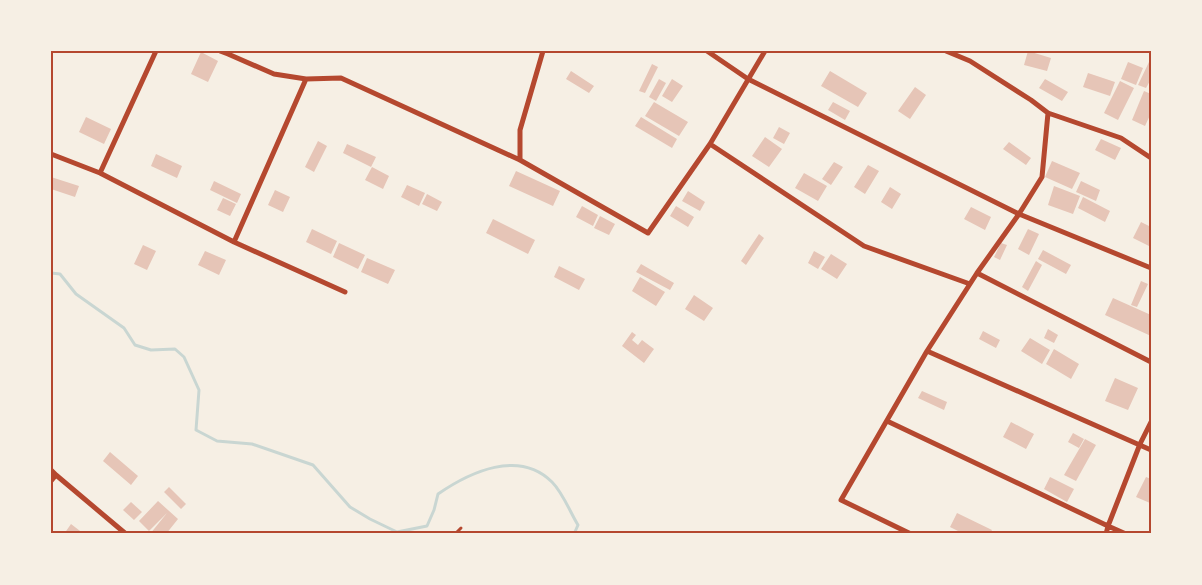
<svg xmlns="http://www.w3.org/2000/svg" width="1202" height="585" font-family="Literata,serif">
	<rect width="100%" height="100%" fill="#f6efe4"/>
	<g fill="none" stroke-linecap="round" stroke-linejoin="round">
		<path stroke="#c9d6d2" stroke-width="3" d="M51,273L60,274L76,294L124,328L135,345L151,350L175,349L184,357L199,390L196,430L217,441L252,444L313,465L350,507L370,519L397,532L427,526L434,510L438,494C470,472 519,449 552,482C563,493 570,512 578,525L574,534"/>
	</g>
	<path fill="#e6c5b7" d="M1028,51L1051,58L1047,71L1024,65Z
		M201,52L218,61L208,82L191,74Z
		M1128,62L1143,68L1136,85L1121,79Z
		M1149,62L1151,63V79L1146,88L1138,85Z
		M652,64L658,67L645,93L639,91Z
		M571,71L594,86L589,93L566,79Z
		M830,71L867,93L858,107L821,86Z
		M1088,73L1115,82L1110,96L1083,87Z
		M659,79L666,83L656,101L649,97Z
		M672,79L683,86L672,102L662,96Z
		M1045,79L1068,92L1062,101L1039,88Z
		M1120,81L1134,88L1118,120L1104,113Z
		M915,87L926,95L910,119L898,111Z
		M1144,91L1151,94V113L1145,126L1132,120Z
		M654,102L688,122L679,136L645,116Z
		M833,102L850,111L845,120L828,110Z
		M86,117L111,129L104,144L79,132Z
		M641,117L677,139L672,148L635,126Z
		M779,127L790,133L784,144L773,138Z
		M765,137L782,149L769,167L752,156Z
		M1101,139L1121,148L1115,160L1095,150Z
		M318,141L327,146L314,172L305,167Z
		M1009,142L1031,158L1026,165L1003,149Z
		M347,144L376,157L371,167L343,153Z
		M156,154L182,166L177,178L151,166Z
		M1052,161L1080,173L1072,189L1045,177Z
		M834,162L843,167L831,185L822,179Z
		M868,165L879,171L865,194L854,187Z
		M372,167L389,176L383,189L365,180Z
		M516,171L560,191L553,206L509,186Z
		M804,173L827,186L818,201L795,188Z
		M51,177L79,186L75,197L51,189Z
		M214,181L241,194L237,203L210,190Z
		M1081,181L1100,190L1096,201L1076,192Z
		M407,185L425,193L419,206L401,197Z
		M1054,186L1080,196L1073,214L1048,205Z
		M890,187L901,194L892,209L881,202Z
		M275,190L290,197L283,212L268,205Z
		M688,191L705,202L700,211L682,201Z
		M427,194L442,202L437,211L422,204Z
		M1083,197L1110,211L1105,222L1078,208Z
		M223,198L236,204L230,216L217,210Z
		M582,206L598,215L593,226L576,217Z
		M676,206L694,217L688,227L670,216Z
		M971,207L991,217L985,230L964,219Z
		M600,216L615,224L609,235L594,228Z
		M493,219L535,240L528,254L486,233Z
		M1141,222L1151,227V247L1133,238Z
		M312,229L337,241L331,254L306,242Z
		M1028,229L1039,234L1029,255L1018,249Z
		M759,234L764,238L746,265L741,261Z
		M339,243L365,255L358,269L333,257Z
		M1001,243L1007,245L1000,260L994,257Z
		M143,245L156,251L147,270L134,264Z
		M1043,250L1071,265L1066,274L1038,259Z
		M205,251L226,260L219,275L198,265Z
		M814,251L825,257L818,269L808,263Z
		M831,254L847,264L837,279L821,269Z
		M367,258L395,270L388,284L361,272Z
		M1036,261L1042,265L1028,291L1022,287Z
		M641,264L674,283L670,290L636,272Z
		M559,266L585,279L579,290L554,277Z
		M640,277L665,292L656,306L632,291Z
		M1141,281L1148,284L1137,307L1131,305Z
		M694,295L713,308L704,321L685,309Z
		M1113,298L1151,315V336L1105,315Z
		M1048,329L1058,335L1054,343L1044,338Z
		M983,331L1000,340L996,348L979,339Z
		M632,332L636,335L632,340L638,345L642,340L654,349L644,363L622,346Z
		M1030,338L1050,350L1042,364L1021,351Z
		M1054,349L1079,364L1071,379L1046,364Z
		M1115,378L1138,388L1128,410L1105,401Z
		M922,391L947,402L944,410L918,398Z
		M1011,422L1034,434L1026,449L1003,437Z
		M1073,433L1084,439L1079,448L1068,442Z
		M1085,439L1096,445L1076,481L1064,475Z
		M110,452L138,476L131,485L103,461Z
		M1050,477L1074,489L1067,502L1044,489Z
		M1146,477L1151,479L1150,503L1136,497Z
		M169,487L186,504L181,509L164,492Z
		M158,501L178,519L166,534H150L167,513L149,531L139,521Z
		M131,502L142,512L134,520L123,510Z
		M957,513L992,530L990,534H964L950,527Z
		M71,524L84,534H64Z"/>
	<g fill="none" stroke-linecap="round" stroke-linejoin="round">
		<path stroke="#b5482f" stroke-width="3" d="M455,534L461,528"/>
		<path stroke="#b5482f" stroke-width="5" d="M220,51L228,54L229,52
			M707,51L748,79L1019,214L1151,268
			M946,51L970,61L1031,100L1048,113L1121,138L1151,158
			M228,54L274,74L306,79L341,78L520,160L648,233L710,144L765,51
			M710,144L864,246L970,284
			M51,154L100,173L234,242L345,292
			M520,160V130L543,51
			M100,173L156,51
			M234,242L306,79
			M977,273L1151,362
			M927,351L1151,450
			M887,421L1108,526L1106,534
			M51,470L56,475L51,481
			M56,475L126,534
			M911,534L841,500L927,351L977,273L1019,214L1042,177L1048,113
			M1126,534L1108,526L1140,444L1151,422"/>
	</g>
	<rect width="1202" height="585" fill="none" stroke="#f6efe4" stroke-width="105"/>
	<rect x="52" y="52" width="1098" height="480" fill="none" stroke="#b5482f" stroke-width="2"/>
</svg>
